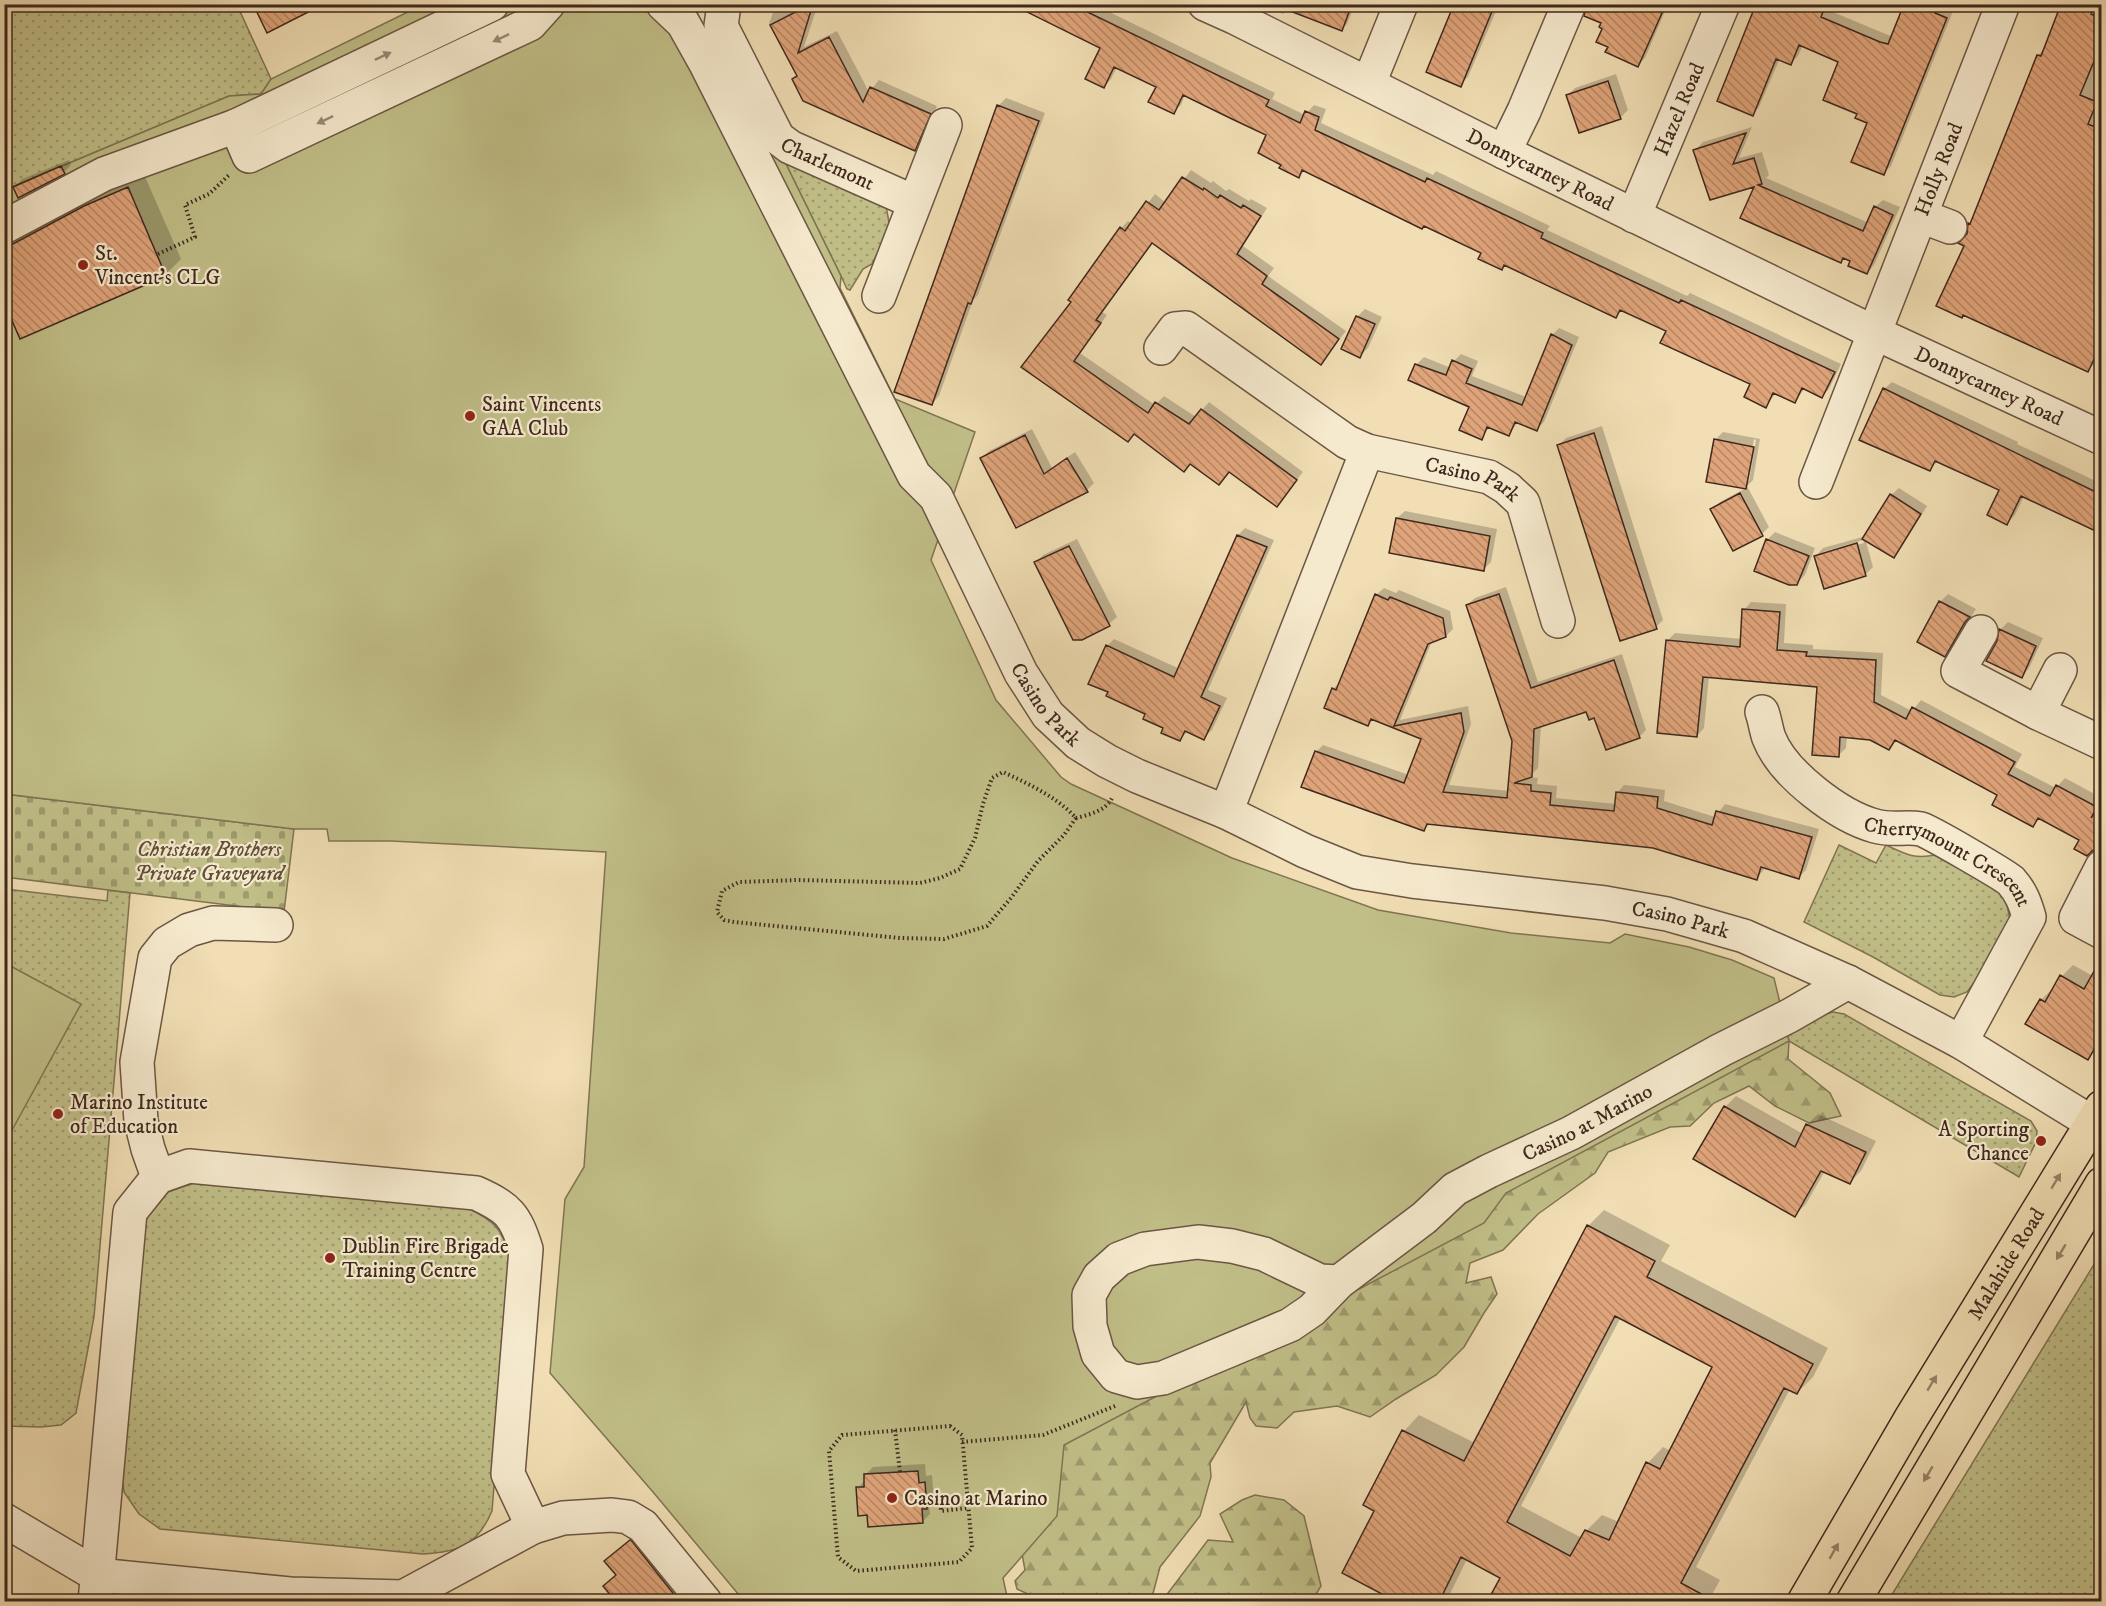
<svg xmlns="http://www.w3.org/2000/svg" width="2106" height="1606" font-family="'IM FELL DW Pica',serif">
	<defs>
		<pattern id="grass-dots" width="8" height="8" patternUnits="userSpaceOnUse" patternTransform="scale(1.5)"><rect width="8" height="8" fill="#c1bf88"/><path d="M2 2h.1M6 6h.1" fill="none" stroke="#9e9b6f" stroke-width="1.8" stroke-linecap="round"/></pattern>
		<pattern id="forest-firs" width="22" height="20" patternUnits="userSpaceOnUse" patternTransform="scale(1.5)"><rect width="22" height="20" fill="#c1bf88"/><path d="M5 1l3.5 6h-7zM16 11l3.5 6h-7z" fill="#9e9b6f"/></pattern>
		<pattern id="cemetery-stones" width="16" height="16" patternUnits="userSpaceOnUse" patternTransform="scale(1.5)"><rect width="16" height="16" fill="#c1bf88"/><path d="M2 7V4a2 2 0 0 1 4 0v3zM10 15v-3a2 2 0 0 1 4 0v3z" fill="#9e9b6f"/></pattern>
		<pattern id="building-back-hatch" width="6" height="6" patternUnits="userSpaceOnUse" patternTransform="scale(1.5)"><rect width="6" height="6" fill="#e0a47a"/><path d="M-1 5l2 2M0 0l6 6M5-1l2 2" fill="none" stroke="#b78663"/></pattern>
	</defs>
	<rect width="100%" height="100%" fill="#f1deb4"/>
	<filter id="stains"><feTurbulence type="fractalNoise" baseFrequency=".00333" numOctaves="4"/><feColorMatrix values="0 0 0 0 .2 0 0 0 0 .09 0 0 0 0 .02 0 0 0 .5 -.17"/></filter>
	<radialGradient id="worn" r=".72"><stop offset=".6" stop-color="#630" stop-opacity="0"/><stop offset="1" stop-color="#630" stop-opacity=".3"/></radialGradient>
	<path fill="url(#grass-dots)" stroke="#807453" stroke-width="1.5" d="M5,5H237L271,79L261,94L229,96L5,190Z
		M783,158L886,206L889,222L886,236L872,264L863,269L850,290L847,289L841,276Z
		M1839,845L1876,863L1886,845C1907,855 1914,859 1936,855L2005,894L2010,920L1978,987L1973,984L1967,992L1954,997L1940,995L1873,957L1804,922Z
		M5,889L107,901L108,890L130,893L94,1317L76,1413L61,1425L41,1427L5,1426Z
		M1833,1012L1844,1014L2031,1121L2037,1131L2036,1142L2019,1177L1789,1041L1785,1026Z
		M197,1182L465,1207C496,1221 501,1228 512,1260L492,1511C477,1546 459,1552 423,1554L160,1529L139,1514L124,1492L119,1454L142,1224L168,1192Z
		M2101,1253V1601H1888L2098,1258Z"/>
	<path fill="url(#forest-firs)" stroke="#807453" stroke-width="1.5" d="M1765,1011L1789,1041L1788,1059L1830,1093L1841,1116L1809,1123L1775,1106L1749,1086L1714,1103L1690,1126L1670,1127L1608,1152L1595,1173L1538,1214L1503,1250L1470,1263L1466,1283L1491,1277L1497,1294L1484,1313L1464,1347L1436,1375L1396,1399L1370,1417L1337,1406L1294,1412L1277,1428L1256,1426L1250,1418L1246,1402L1210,1463L1211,1477L1200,1516L1160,1567L1151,1601H1032L1030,1595L1017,1589L1015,1581L1025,1570L1018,1532L1064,1445Z
		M1255,1495L1284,1500L1304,1516L1321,1586L1312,1601H1162L1208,1540L1233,1542L1220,1514L1242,1500Z"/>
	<path fill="url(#cemetery-stones)" stroke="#807453" stroke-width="1.5" d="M5,794L294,829L284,912L5,877Z"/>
	<path fill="#c1bf88" stroke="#807453" stroke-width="1.5" d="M422,5H693L772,155L783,158L841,276L840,288L895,399L975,432L931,560L996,700L1061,777L1071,784L1232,858L1378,910L1511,933L1610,943L1625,934L1689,947L1732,960L1774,978L1789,1041L1506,1193L1484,1223L1064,1445L1057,1516L1003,1578L1008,1601H744L653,1492L550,1373L565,1199L584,1167L606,852L391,841H329L327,829H294L5,794V190L229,96L261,94L271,79Z
		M5,963L81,1004L5,1143Z"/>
	<path fill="#0003" fill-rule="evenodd" d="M776,4H818L804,47L837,31L869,92L879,80L937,106L922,141L915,149L798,75L769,24Z
		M1033,4H1093L1275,93L1272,99L1305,115L1314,105L1326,109L1321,123L1433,175L1436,171L1550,226L1547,230L1687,296L1690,293L1841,364L1829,389L1822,396L1805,388L1795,402L1776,393L1766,406L1752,384L1668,331L1623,309L1616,316L1506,264L1502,268L1483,252L1305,170L1299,176L1283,164L1268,135L1185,95L1181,105L1173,112L1158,86L1117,67L1111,79L1104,87L1102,47Z
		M1262,4H1355L1347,24L1341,30L1288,9L1283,14Z
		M1456,4H1499L1468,77L1460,85Z
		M1589,4H1668L1645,58L1638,65L1610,47L1603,23Z
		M1758,4H1830L1828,10L1893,37L1906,4H1952L1950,9L1953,11L1891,166L1883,174L1868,122L1859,113L1840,61L1803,45L1798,56L1791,63L1780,58L1759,107L1752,115Z
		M2063,4H2102V348L2095,363L2088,370L1966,245L1970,224L1974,220L2038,55L2045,48Z
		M1616,74L1628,110L1620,118L1568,95L1575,88Z
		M1006,98L1045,113L978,295L973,300L939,396L932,404L998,106Z
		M1752,127L1739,158L1762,152L1769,175L1766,178L1869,223L1875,207L1883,200L1900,207L1874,265L1867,273L1852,260L1844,257L1841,261L1756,184L1695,150L1703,142Z
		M69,160L71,165L64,172L15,187L22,179Z
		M1191,170L1211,183L1213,181L1226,191L1229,189L1249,201L1251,199L1267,208L1243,246L1274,268L1268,276L1346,331L1321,363L1153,242L1102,312L1107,315L1080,353L1155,405L1164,396L1196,417L1209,402L1303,472L1277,505L1230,471L1219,483L1191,462L1135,433L1023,367L1073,302L1121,228L1128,221L1132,224L1155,194L1166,203Z
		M143,172L181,259L165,275L4,298V232Z
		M1365,309L1382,317L1368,348L1360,356L1357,317Z
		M1559,328L1579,337L1544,422L1536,430L1518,422L1509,435L1490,427L1481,438L1471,406L1410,379L1417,364L1424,357L1451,368L1454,361L1461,354L1478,361L1472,376L1526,397L1552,335Z
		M1892,382L2018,442L2017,444L2102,484V532L2024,496L2015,515L2007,523L2001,490L1938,461L1930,469L1884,389Z
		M1602,426L1663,620L1656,627L1559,445L1566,438Z
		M1032,429L1052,468L1075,452L1094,483L1087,490L1017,526L982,458L989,451Z
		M1723,432L1760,439L1753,480L1747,486L1769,527L1762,534L1712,510L1720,502L1746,488L1707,481L1715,440ZM1754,439L1756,440L1749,481H1746Z
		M1899,488L1927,506L1901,548L1893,556L1865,538L1873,567L1865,575L1816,556L1823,548L1866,536L1891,495ZM1863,540L1864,543L1823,555V552Z
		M1405,511L1497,529L1491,562L1483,570L1397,518Z
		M1245,528L1274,540L1208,690L1227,698L1212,730L1204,738L1188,731L1180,739L1147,713L1107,646L1114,639L1180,669L1238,535Z
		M1775,532L1815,548L1805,575L1797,583L1767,540Z
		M1077,539L1117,617L1109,624L1036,562L1043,555Z
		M1506,587L1538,682L1622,654L1646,730L1639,737L1595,716L1587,710L1541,726L1538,768L1529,777L1538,778L1537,784L1557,786L1556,798L1616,804L1617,793L1624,785L1635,786L1665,790L1664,801L1715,817L1725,804L1819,829L1806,870L1799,877L1766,867L1757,878L1653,846L1430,823L1424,830L1316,752L1323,745L1409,775L1423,738L1373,719L1368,724L1333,689L1341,681L1376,595L1384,588L1396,593L1399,590L1450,611L1453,629L1446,636L1432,641L1400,720L1468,706L1471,724L1449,785L1509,791L1514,741L1467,605L1475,598Z
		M1948,594L1976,609L1952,647L1944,655L1940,602Z
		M1751,602L1786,604L1784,643L1813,645V649L1883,653L1881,695L1912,711L1921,700L2022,754L2015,767L2056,788L2065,778L2102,798V802L2081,839L2041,818L2033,825L1999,795L1897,740L1889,748L1871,738L1847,736L1846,748L1839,755L1818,685L1709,676L1704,728L1697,736L1667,641L1675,633L1742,639L1744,610Z
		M2008,622L2043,638L2029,668L2022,676L1999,641L2000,630Z
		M2102,963V1042L2088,1058L2041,1000L2052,989L2054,990L2062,976L2073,965L2093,976Z
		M1736,1096L1803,1134L1807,1125L1818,1114L1876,1141L1861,1171L1850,1182L1825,1171L1806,1204L1795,1215L1725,1107Z
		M1604,1210L1670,1245L1661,1261L1828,1348L1813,1377L1797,1393L1790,1389L1696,1567L1720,1580L1708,1602L1502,1577L1467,1559L1446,1602H1388L1391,1596L1376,1510L1365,1504L1404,1431L1419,1415L1475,1443L1588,1226ZM1621,1317L1714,1367L1671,1451L1663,1447L1648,1463L1619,1522L1602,1515L1586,1531L1582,1538L1521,1506Z
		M925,1464L926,1476L932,1475L934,1500L929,1505L930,1514L922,1522L868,1513L858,1488L865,1480V1475L873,1467Z
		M645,1527L707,1602H612L615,1599L617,1574L606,1561Z"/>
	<path fill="url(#building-back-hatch)" stroke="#3f281e" stroke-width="1.5" fill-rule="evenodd" d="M253,4H324L267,33Z
		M811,4H813L798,53L829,37L863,102L870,87L931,114L915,151L803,101L792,79L797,76L770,25Z
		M1011,4H1071L1269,100L1266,106L1300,123L1305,111L1319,117L1315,130L1425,182L1427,178L1543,233L1541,238L1679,303L1681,300L1835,372L1822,398L1802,388L1795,403L1773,393L1766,408L1744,397L1750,384L1660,343L1666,331L1620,310L1616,318L1504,265L1502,270L1478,259L1481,253L1424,226L1422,229L1302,170L1299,178L1279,168L1281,165L1258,153L1266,135L1232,119L1183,95L1174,114L1148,102L1156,87L1114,67L1104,88L1085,79L1100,48Z
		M1277,4H1352L1342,31L1277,6Z
		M1454,4H1495L1461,87L1426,72Z
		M1587,4H1666L1638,67L1605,52L1608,47L1596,42L1602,29L1599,27L1601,23L1584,16Z
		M1756,4H1826L1821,17L1880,42L1888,44L1904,4H1939L1935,13L1947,18L1884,175L1851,162L1867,123L1855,118L1857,114L1823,100L1838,62L1799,45L1791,65L1776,59L1753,116L1717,101Z
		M2061,4H2095L2091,14L2102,19V42L2080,95L2097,102L2088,124L2102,130V342L2088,372L1963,315L1962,318L1936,306L1964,246L1958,243L1967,234L1968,223L1970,224L2037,55L2041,56Z
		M1608,81L1621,119L1579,133L1566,95Z
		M997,105L1039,121L971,304L968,303L932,405L894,392Z
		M1746,133L1733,164L1754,158L1762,184L1758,185L1863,231L1874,206L1893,215L1867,274L1848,266L1850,261L1843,258L1841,263L1740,218L1754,187L1710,200L1693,150Z
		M61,166L65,174L18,198L13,187Z
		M1182,177L1203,190L1204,188L1218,198L1220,195L1241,208L1243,205L1261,216L1237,254L1267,276L1262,284L1339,339L1321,365L1152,243L1096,320L1101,323L1074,361L1148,413L1155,402L1189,424L1201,409L1297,480L1277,507L1229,472L1219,485L1190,464L1184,472L1134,434L1128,442L1021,367L1071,302L1068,300L1120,227L1125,231L1146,201L1159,210Z
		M128,187L166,276L20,339L4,302V246L13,244L84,206Z
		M1356,316L1375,324L1360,358L1341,349Z
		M1551,334L1572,345L1537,431L1515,422L1509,436L1487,427L1482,440L1459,430L1469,407L1408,380L1415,364L1446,375L1452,360L1472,369L1466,383L1522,405Z
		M1883,388L2102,495V534L2021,496L2007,525L1987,515L1999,490L1935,461L1930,471L1859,440Z
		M1594,433L1657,629L1620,641L1557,445Z
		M1025,435L1044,474L1067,458L1088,492L1016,528L980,458Z
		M1714,439L1754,447L1746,489L1706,482Z
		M1740,493L1763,536L1733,551L1710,509Z
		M1890,494L1921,514L1894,558L1862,539Z
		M1396,518L1490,536L1484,571L1389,553Z
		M1237,535L1267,547L1201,697L1220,706L1204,740L1185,731L1180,741L1161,733L1163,728L1143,719L1145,714L1106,696L1108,692L1088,684L1106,645L1174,677Z
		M1766,539L1809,556L1797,585H1789L1754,571Z
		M1857,543L1866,576L1824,589L1814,556Z
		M1069,546L1110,626L1082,640H1073L1034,562Z
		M1375,594L1388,600L1390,597L1443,618L1446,637L1428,644L1394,726L1461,713L1464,732L1443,792L1507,798L1512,741L1466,605L1499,594L1531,688L1614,660L1640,738L1606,750L1594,718L1589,720L1586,712L1534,729L1532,777L1514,783L1531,785V791L1551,793L1550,805L1614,811L1616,792L1626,793L1658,797L1657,808L1712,825L1716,811L1812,837L1799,879L1761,867L1757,880L1653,848L1427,824L1424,831L1301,787L1315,751L1404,783L1421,739L1371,719L1368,726L1324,708L1332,688L1336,690Z
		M1939,601L1970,617L1965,622L1945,657L1917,642Z
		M1742,609L1780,612L1777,650L1807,652L1806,656L1876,660L1874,702L1906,719L1912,707L1995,751L2015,762L2008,774L2050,796L2056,785L2097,807L2091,818L2102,801V848L2092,851L2087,856L2074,849L2079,840L2038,818L2033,827L1992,805L1997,795L1895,740L1889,750L1870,740L1840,737L1839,757L1812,755L1817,687L1703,677L1697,737L1657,733L1666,640L1740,647Z
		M1999,629L2036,646L2022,678L1986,661L1997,641Z
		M2102,957V1036L2088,1060L2025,1024L2040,999L2045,1002L2060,975L2084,989Z
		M1724,1106L1795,1147L1806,1124L1866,1152L1850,1184L1821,1171L1795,1217L1693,1159Z
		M1587,1225L1655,1261L1647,1277L1813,1364L1797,1394L1784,1388L1681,1583L1716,1602H1487L1500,1578L1461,1557L1439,1602H1397L1342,1573L1374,1511L1363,1505L1402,1430L1464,1461ZM1615,1316L1712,1367L1660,1469L1646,1462L1609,1540L1585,1530L1570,1556L1507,1522Z
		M918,1471L919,1483L925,1482L927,1509H922L923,1523L868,1527L867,1515L858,1516L856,1487H864V1474Z
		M630,1540H631L680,1602H616L603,1586L616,1575L604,1561Z"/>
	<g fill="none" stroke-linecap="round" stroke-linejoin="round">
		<g stroke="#6c5644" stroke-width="36">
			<g id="minor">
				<path id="s1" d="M663,4L683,23L706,64L914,475L936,497L1021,673L1048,715L1078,743L1107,761L1137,776L1226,812L1305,851L1357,872L1412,881L1605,903L1667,914L1744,936L1848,982L1961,1042L2102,1129"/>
				<path id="s2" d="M724,4L721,26L778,138L790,147L914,202"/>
				<path id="s3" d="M1205,4L1234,17L1504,152L1875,333L2102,438"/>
				<path d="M1369,83L1401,4"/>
				<path d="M236,126L249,156L530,24L548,4"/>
				<path d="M1504,152L1524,111L1569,4"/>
				<path id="s4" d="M1634,216L1723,4"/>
				<path d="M1921,216L1950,227"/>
				<path d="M4,227L104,174L236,126L492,4"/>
				<path d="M879,296L945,125"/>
				<path d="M1161,348L1175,329L1186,328L1347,442L1367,451L1226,812"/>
				<path id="s5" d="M1367,451L1489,477L1507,488L1523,503L1558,621"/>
				<path id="s6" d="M1816,482L2003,4"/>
				<path d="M1981,632L1958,671L2038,713"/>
				<path d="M2060,670L2038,713L2102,743"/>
				<path id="s7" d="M1762,712C1765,720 1766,730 1769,738C1783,774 1839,816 1875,826C1893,831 1905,826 1921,829C1927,830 2006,876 2011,881C2021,892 2025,903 2029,917L1961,1042"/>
				<path d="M2102,867L2076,918L2102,932"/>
				<path d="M158,1177L148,1149L141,1121L137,1062L155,958L167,943L189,930L213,923L276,925"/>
				<path id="s8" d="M1339,1282L1320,1281L1264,1254L1232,1246L1198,1242L1145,1249L1119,1259L1099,1277L1089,1295L1090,1326L1098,1354L1116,1376L1137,1382L1163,1378L1290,1325L1312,1310L1339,1282L1424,1218L1455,1189L1489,1171L1571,1133L1721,1050L1789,1016L1848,982"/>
				<path d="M4,1520L97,1575L290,1594L403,1597L533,1527"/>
				<path d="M95,1602L130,1212L158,1177L189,1166L476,1193C509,1208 515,1215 526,1249L508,1474L533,1527L563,1518L612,1515L628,1517L643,1526L705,1602"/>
			</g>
		</g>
		<g stroke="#3f281e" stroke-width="36">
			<g id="major">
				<path id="s9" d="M1804,1602L1910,1420L2102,1107"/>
				<path d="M1853,1602L2102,1184"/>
			</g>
		</g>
		<path stroke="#3f281e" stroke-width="4" stroke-dasharray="1.5 3" stroke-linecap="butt" d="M158,254L195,237L185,205L209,194L229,175
			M1076,818L1064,835L1038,861L1011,898L987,926L944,939L900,938L734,922L724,920L717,912L722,891L739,882L798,880L920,883L940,878L960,869L975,838L983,804L992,778L1003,772C1029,784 1057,797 1076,818C1088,815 1106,811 1112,798
			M950,1426L962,1435L972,1548L959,1562L856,1571L838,1557L829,1451L842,1435Z
			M895,1430L900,1472
			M962,1442L1043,1435L1115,1406
			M940,1499L941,1511L968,1508"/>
		<use href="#minor" stroke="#f6eace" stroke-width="33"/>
		<use href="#major" stroke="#f1deb4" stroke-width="33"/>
	</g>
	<defs><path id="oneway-solid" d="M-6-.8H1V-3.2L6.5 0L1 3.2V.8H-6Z" transform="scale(1.5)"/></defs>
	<g fill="#9a8976">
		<use href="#oneway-solid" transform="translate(501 38) rotate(155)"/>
		<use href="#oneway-solid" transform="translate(383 56) rotate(-25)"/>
		<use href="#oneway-solid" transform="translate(325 120) rotate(155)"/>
	</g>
	<g fill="#988369">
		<use href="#oneway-solid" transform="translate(2056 1181) rotate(-59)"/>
		<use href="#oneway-solid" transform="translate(2061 1252) rotate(121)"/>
		<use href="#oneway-solid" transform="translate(1932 1383) rotate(-59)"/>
		<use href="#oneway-solid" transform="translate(1928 1474) rotate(121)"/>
		<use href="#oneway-solid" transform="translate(1834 1551) rotate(-60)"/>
	</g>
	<g fill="#8f2418" stroke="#f6eace" stroke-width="2">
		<circle cx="83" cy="265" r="6"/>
		<circle cx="470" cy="416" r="6"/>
		<circle cx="58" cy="1114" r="6"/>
		<circle cx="2041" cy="1141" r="6"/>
		<circle cx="330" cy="1258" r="6"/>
		<circle cx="892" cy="1498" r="6"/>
	</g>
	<g text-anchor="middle" stroke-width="4.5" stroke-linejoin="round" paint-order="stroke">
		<g font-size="21" fill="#3f281e" stroke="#f6eace">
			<text dy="7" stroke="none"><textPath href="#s4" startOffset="116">Hazel Road</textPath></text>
			<text dy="7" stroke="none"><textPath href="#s2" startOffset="204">Charlemont</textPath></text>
			<text dy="7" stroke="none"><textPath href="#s3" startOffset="374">Donnycarney Road</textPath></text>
			<text dy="7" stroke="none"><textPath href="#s6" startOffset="336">Holly Road</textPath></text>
			<text dy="7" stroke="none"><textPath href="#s3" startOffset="872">Donnycarney Road</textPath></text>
			<text dy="7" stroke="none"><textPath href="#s5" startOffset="110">Casino Park</textPath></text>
			<text dy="7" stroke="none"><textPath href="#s1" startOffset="802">Casino Park</textPath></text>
			<text dy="7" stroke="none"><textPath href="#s7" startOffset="252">Cherrymount Crescent</textPath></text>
			<text dy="7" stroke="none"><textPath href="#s1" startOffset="1488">Casino Park</textPath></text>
			<text dy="7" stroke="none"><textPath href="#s8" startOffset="914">Casino at Marino</textPath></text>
			<text dy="7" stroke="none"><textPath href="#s9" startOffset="394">Malahide Road</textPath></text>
		</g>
		<g font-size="21" fill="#3f281e" stroke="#f6eace" text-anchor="start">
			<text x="95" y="260">St.<tspan x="95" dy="24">Vincent's CLG</tspan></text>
			<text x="482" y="411">Saint Vincents<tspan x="482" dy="24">GAA Club</tspan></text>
			<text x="70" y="1109">Marino Institute<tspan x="70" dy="24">of Education</tspan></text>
			<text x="2029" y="1136" text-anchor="end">A Sporting<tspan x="2029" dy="24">Chance</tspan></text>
			<text x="342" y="1253">Dublin Fire Brigade<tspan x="342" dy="24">Training Centre</tspan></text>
			<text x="904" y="1505">Casino at Marino</text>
		</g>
		<g font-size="21" font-style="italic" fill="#604e38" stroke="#f6eace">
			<text x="209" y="856">Christian Brothers<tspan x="209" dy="24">Private Graveyard</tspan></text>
		</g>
	</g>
	<rect width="2106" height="1606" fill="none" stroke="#f1deb4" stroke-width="24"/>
	<rect x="6" y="6" width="2094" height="1594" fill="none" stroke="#3f281e" stroke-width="3"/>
	<rect x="12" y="12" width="2082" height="1582" fill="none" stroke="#3f281e" stroke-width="1.5"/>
	<rect width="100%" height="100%" filter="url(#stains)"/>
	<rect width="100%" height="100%" fill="url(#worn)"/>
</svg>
